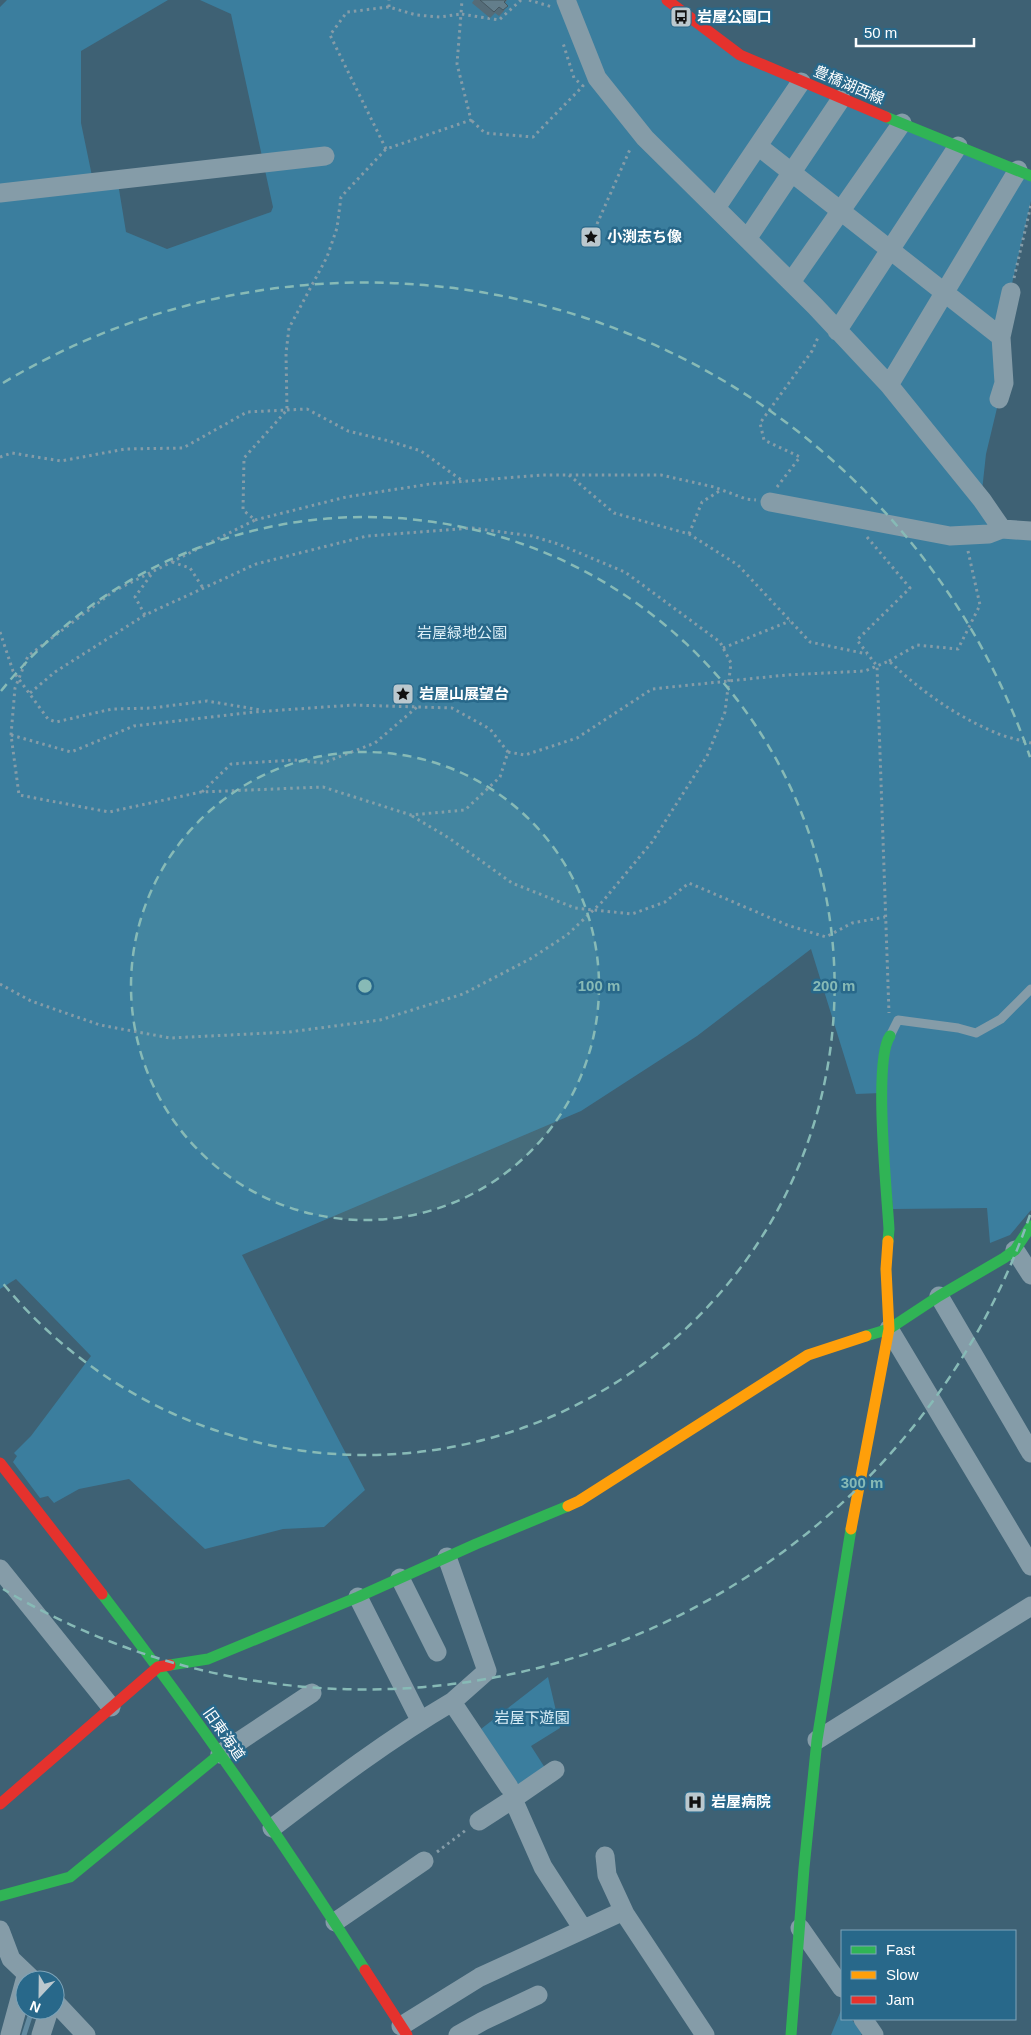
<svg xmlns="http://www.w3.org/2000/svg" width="1031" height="2035" font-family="Arial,'Noto Sans JP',sans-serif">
	<rect width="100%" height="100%" fill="#3e6174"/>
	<path fill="#3b7e9e" d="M7,0H168L81,51V123L92,176L116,171L126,232L167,249L271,212L273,207L231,14L200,0H667L740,55L1031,178V201L1000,336L1003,383L986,454L981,500L1002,529L1031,533V1210L1010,1235L990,1243L987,1208L893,1209L881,1093L856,1094L811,949L697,1036L581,1111L242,1255L365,1490L324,1527L283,1529L205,1549L129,1479L79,1489L54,1503L48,1496L40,1498L13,1462L17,1456L14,1453L31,1436L91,1356L16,1279L0,1289V7Z
		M548,1677L560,1728L531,1746L547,1771L521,1789L481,1729Z
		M842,2008V2019H851L863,2032L861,2035H831Z"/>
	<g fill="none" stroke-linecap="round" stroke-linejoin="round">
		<path stroke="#628ba1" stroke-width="5" d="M24,2035L32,2010"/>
		<path stroke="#859ca8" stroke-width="3" stroke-dasharray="2.5 4" stroke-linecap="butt" d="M529,0L552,7
			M389,7V0
			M472,121L485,133L533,137L583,86L574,78L563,43
			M386,149L330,35L347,12L389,7L416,15L440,17L461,14L462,0
			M597,224L631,147
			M1014,278L1031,205
			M0,457L12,453L61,461L125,449L183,448L247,412L307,409L348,431L389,441L421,451L464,482
			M569,475L614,513L689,534L738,565L810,642L867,654
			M777,487L800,457L764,440L760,423L812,351L819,335
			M255,520L346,497L430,484L543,475H661L714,487L746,499L756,500
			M689,534L702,502L721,490
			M867,537L910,588L857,640L877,666L889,1013
			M172,562L190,568L203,588
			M145,615L135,597L153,572
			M0,632L13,671L48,719L56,722L112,709L152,708L207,701L261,710
			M723,648L790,621
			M889,661L917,645L958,649L980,605L968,551
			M11,735L71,752L134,726L254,712L353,705L452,708L490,729L508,752L500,777L465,810L411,815L323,787L201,792L109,812L19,795L11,735L15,688L28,656L114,591L255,520L243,510L244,458L287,410L286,353L289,328L327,257L337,228L341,197L386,149L471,120L457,64L461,14L499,20L521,0
			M508,752L525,755L577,738L652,689L786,675L865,671L889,661C920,690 954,715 994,732C1005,737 1019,740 1031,743
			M202,792L231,764L294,760L323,763L375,743L417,707
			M412,816L449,838L512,883L575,908L632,914L665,902L689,883L787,925L826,937L852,923L885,917
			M0,984L31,1001L100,1025L170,1038L289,1032L380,1020L463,994L530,959L567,935L603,901L652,842L707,756L725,712L731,663L720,642L625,572L558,544L532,536L472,528L367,536L256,564L145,615L55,672L30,693
			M437,1852L466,1830"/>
		<path stroke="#859ca8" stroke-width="9" d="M891,1034L898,1020L958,1028L976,1033L1001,1019L1031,989"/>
		<path stroke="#859ca8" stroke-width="19" d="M566,0L597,78L645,138L815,306L889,385L982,500L1002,529L989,534L950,536L770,502
			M758,146L1001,337
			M0,193L325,156
			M716,208L801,82
			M747,239L841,99
			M791,282L902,123
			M837,331L958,146
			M889,385L1018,170
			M999,399L1004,383L1001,337L1011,292
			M1002,529L1031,531
			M1015,1250L1031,1275
			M939,1296L1031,1453
			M889,1329L1031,1566
			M447,1557L487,1671L452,1702
			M0,1569L111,1707
			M400,1578L437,1652
			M358,1597L420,1720
			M817,1740L1031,1606
			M220,1754L312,1693
			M513,1799L555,1770
			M479,1821L513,1799L543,1867L583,1929
			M272,1828C331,1783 389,1739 452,1702L509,1787
			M605,1856L607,1875L625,1914
			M335,1922L424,1861
			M800,1928L842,1988
			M0,1930L11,1959L33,1980
			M55,2002L86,2035
			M863,2019L874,2035
			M401,2026L480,1977L619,1913L625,1914L705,2035
			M10,2035L25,1980
			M41,2035L49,2010
			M458,2035L483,2021L538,1995"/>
		<path stroke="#30b455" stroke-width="11" d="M886,117L1031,176
			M888,1241L889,1229C887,1193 873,1060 890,1036
			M866,1336L889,1329L939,1296L1004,1258L1015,1250L1031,1226
			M102,1594C195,1715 283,1841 365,1970
			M170,1665L208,1659L358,1597L476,1544L568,1506
			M0,1896L70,1877L220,1754
			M791,2035L804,1868L817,1740L851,1529"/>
		<path stroke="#ff9f0a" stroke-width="11" d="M568,1506L579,1501L808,1355L866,1336
			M851,1529L889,1329L886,1269L888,1241"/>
		<path stroke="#e5322d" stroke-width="11" d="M667,0L740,55L886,117
			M0,1463L102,1594
			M0,1804L158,1667L170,1665
			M365,1970L407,2035"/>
	</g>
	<path fill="#556c78" d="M474,0H507L505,3L504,11L499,16L495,13L490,18L472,3Z"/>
	<path fill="#637e8b" stroke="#455861" d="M480,0H506L504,2L508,6L503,10L499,7L494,12Z"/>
	<circle cx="365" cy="986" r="234" fill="#87bab6" fill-opacity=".12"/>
	<g fill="none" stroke="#87bab6" stroke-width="2.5" stroke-dasharray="9 6">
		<circle cx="365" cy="986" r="234"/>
		<path d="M1 691A469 469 0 1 1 1 1281"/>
		<path d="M1030 1215A703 703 0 0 1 3 1589M3 383A703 703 0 0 1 1030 757"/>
	</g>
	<defs>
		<g id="bus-square" transform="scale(1.125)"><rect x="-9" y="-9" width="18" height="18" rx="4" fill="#bbc8ce" stroke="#28688a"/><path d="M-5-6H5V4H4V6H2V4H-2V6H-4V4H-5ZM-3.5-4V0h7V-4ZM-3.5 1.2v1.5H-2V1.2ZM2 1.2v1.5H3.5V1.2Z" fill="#111"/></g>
		<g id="sight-square" transform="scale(1.125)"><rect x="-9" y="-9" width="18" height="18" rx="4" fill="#bbc8ce" stroke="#28688a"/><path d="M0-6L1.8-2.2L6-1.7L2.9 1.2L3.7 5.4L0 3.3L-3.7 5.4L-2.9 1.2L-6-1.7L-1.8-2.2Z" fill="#111"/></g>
		<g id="hospital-square" transform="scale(1.125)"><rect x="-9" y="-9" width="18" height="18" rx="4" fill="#bbc8ce" stroke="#28688a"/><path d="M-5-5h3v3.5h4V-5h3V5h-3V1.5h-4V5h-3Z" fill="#111"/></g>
	</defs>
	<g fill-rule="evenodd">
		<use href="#bus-square" x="681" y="17"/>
		<use href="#sight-square" x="591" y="237"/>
		<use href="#sight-square" x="403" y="694"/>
		<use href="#hospital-square" x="695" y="1802"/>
	</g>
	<g text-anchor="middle" stroke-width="5" stroke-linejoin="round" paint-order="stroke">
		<g font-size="15" font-weight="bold" fill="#fff" stroke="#28688a" text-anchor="start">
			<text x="697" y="22">岩屋公園口</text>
			<text x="607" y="242">小渕志ち像</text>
			<text x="419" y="699">岩屋山展望台</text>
			<text x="711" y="1807">岩屋病院</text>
		</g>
		<g font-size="15" fill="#fff" stroke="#28688a">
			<text transform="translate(849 85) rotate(23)" y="5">豊橋湖西線</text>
			<text transform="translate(224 1734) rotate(55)" y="5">旧東海道</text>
		</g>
		<g font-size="15" fill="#daeef7" stroke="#28688a">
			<text x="462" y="638">岩屋緑地公園</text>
			<text x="532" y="1723">岩屋下遊園</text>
		</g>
	</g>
	<circle cx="365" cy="986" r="8" fill="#87bab6" stroke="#28688a" stroke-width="2.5"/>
	<g font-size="15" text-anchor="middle" font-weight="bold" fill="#87bab6" stroke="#28688a" stroke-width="5" stroke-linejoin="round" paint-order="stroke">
		<text x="599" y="991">100 m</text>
		<text x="834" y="991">200 m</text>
		<text x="862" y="1488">300 m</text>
	</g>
	<rect x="841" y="1930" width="175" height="90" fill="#28688a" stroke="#7ea4b9"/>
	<rect x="851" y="1946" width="25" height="8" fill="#30b455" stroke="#7ea4b9"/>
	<text x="886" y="1955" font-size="15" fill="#ffffff">Fast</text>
	<rect x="851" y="1971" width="25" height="8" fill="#ff9f0a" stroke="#7ea4b9"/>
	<text x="886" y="1980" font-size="15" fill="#ffffff">Slow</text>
	<rect x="851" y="1996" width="25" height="8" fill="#e5322d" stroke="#7ea4b9"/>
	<text x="886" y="2005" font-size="15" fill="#ffffff">Jam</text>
	<g transform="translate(40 1995) rotate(202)"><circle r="24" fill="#28688a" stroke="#7ea4b9"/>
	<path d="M0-4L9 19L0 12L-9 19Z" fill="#bbc8ce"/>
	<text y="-8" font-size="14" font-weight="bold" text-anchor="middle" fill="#ffffff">N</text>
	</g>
	<path d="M856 38v8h118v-8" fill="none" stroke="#ffffff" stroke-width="2.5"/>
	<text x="864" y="38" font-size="15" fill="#ffffff" stroke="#28688a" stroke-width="4" paint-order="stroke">50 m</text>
</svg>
